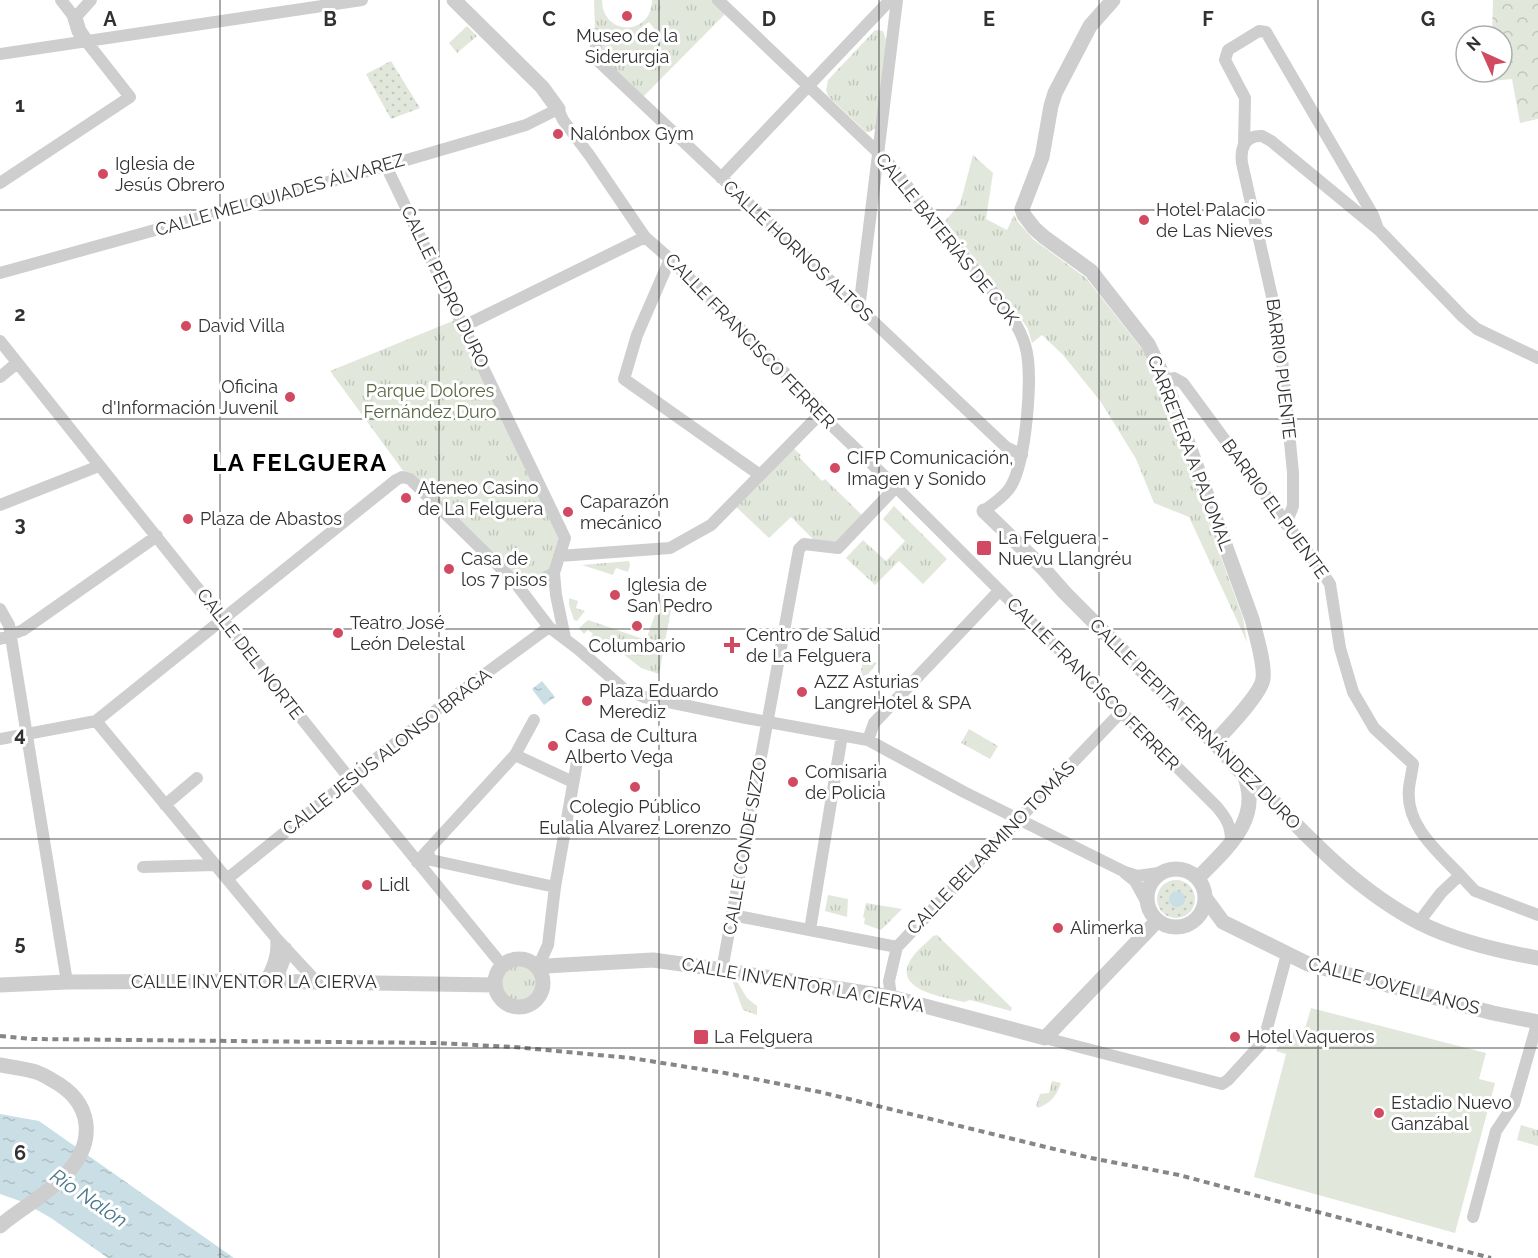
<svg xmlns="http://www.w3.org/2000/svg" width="1538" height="1258" font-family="Raleway,sans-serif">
	<defs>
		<pattern id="grass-tufts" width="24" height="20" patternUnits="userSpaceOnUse" patternTransform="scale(1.5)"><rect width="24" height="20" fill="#e2e7dc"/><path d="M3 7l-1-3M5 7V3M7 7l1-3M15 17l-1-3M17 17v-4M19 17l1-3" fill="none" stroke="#c2c7bd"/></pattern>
		<pattern id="forest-crowns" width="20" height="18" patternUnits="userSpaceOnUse" patternTransform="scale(1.5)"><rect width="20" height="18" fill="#e2e7dc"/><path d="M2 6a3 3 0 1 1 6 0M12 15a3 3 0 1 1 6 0" fill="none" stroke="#c2c7bd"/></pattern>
		<pattern id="garden-dots" width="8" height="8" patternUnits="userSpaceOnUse" patternTransform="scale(1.5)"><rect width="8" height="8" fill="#e2e7dc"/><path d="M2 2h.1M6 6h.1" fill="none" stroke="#c2c7bd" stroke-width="1.8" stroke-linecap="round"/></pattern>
		<pattern id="water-ripples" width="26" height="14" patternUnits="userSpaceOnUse" patternTransform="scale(1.5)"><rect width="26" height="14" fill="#cadee5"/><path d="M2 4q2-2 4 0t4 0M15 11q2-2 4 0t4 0" fill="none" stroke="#aebfc5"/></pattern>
	</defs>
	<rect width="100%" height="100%" fill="#fff"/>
	<path fill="url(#grass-tufts)" fill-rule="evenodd" d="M594,0H602C602,36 652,37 652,0H718L729,10L639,101L596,59ZM649,22L660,36L649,44L638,30Z
		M467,26L477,36L457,53L449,43Z
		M875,30L883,31L886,40L877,127L870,132H866L828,96L826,90L828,80Z
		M973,155L993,173L986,219L1007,230L1014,215L1018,222L1034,240L1086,278L1142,349L1158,384L1243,618L1247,642L1189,517L1154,503L1136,459L1101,402L1063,355L1042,335L1032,343L1028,329L1018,314L945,221L960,204Z
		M460,318L565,538L557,567L524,582L404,472L330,371Z
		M790,445L801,455L799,457L822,481L825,479L863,516L838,542L815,541L791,517L769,538L732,503Z
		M894,506L947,559L923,584L899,561L875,585L846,558L863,540L886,561L905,541L883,519Z
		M629,561L630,565L628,572L616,568L613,575L582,565Z
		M662,595L673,599L659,674L641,668L608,642L602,648L589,639L593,634L588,630L584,634L579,628L588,620L646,640Z
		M569,598L578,601L576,608L585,611L577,621L574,620L569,605Z
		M969,729L998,746L990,759L961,743Z
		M828,895L848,899L847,917L825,911Z
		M866,903L902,909L881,930L864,924L865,918L863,917Z
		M937,935L1012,1008L1011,1011L970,1000L964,1002C946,997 893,991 910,961C915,951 926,944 933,936Z
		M495 983a24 24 0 1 1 48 0a24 24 0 1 1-48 0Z
		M734,981L738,983L747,998L757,1006V1015L743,1010L733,983Z
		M1052,1081L1061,1083C1057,1095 1050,1104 1038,1108L1036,1106L1040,1094L1049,1093Z
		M1521,1125L1538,1130V1146L1517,1140Z"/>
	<path fill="url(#forest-crowns)" d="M1493,0H1538V119L1520,123L1512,79L1491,81V72H1502V36H1492Z"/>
	<path fill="url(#garden-dots)" d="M391,61L420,108L391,119L366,74Z
		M864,659L877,663L869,673L862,677L861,670Z
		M1157 899a19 19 0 1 1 38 0a19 19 0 1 1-38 0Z"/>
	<path fill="#e2e7dc" d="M1311,1008L1486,1053L1479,1079L1495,1083L1455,1233L1254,1177L1286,1054L1276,1051L1289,1028L1304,1032Z"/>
	<path fill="url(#water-ripples)" d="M542,681L555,697L544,705L532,689Z
		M1169 899a8 8 0 1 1 16 0a8 8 0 1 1-16 0Z
		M0,1114L39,1121L234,1258H108L51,1218L23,1202L0,1194Z"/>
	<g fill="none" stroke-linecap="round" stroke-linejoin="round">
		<path stroke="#cecece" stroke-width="12" d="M61,0L75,18L91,0
			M718,0L887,161L1006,308C1014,320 1021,331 1025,345C1034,372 1026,461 1011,486C1005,497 993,503 984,511
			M596,34V59L1006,447L1022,455
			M0,54L362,0
			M1244,145L1245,98L1225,60L1228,50L1259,31L1266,32L1373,215L1378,229
			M386,166L565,538L554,573L556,595L565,638
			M721,178L890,0
			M0,183L130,97L86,41
			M670,259L637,335L624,379L760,475
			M0,273L386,166L526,125L558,109L563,120L590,156L645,237L670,259L823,411L828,422L896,487L1217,807C1227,819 1231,826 1231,842
			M859,309L897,0
			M464,326L645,237
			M0,341L350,779L502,965
			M0,377L17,363
			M1165,380L1174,378L1183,383L1320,569L1330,584L1340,648L1353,692L1374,728L1413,764C1412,772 1410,780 1409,788C1405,825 1437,851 1460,875
			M0,505L99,466
			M1286,524L1293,506V473L1279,328L1242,163C1240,148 1245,135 1262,136L1271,141L1379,230L1463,317L1477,329L1538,358
			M559,556L670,548L711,525L823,411
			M514,581L536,582L554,573
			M0,609L9,625L67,982
			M0,639L23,630L157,536
			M96,721L276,938L316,981
			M0,739L96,721L396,480L402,477L410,479L514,581L549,627L578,649L624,689L644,697L746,718L868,740L964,792L1125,872L1137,876L1159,873
			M868,740L874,723L999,591
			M515,755L573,782
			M165,805L197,778
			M427,851L431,860L555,887
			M417,862L515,755L534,720
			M143,867L215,865
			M1125,873L1135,881L1146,901
			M227,879L444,704L549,627
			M732,915L897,947
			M1419,922L1441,893L1460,875L1475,891L1538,915
			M810,930L842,735
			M538,967L548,945L555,887L577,762
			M722,970L799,549L804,544L838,548L896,487
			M265,981C273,967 278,954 276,938
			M278,982C278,969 288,960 286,948
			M891,997L889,981L897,947L1121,712
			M1045,1038L1222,1084L1228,1080L1260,1045L1266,1032L1287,954
			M1473,1217L1496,1131L1514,1104L1538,1021"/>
		<path stroke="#cecece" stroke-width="15" d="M454,0L542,87L558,109
			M1113,0L1090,26L1055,93L1051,106L1042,157L1022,209L1024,215L1034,228L1044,237L1091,271L1148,344L1165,380L1252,619C1256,635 1265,664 1263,679C1261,694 1225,731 1214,743
			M75,18L79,31L86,41
			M984,511L1043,568L1065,593L1223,752C1230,760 1237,769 1245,776C1254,784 1263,791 1272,800C1316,846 1362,893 1420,923C1456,941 1498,951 1538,958
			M1147 898a29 29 0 1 1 58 0a29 29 0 1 1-58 0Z
			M1198,878C1226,849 1263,819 1244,775
			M1206,899L1223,922L1308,964L1493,1013L1538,1022
			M495 983a24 24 0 1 1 48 0a24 24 0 1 1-48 0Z
			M539,969L547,966L563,965L653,960L703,967L891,997L1045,1038L1157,921
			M0,985L67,982L256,981L494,985
			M0,1065C12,1067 25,1069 36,1072C42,1074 47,1077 52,1080C93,1102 97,1142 65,1175C47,1195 21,1208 0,1226"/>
		<path stroke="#868686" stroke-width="4" stroke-dasharray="6 4.5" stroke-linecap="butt" d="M0,1036L32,1039L437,1043L514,1047L631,1058L725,1073L820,1092L1091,1158L1179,1175L1491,1258"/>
	</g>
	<path fill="none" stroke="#313131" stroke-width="1.5" stroke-opacity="0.55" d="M220,0V1258M439,0V1258M659,0V1258M879,0V1258M1099,0V1258M1318,0V1258M0,210H1538M0,419H1538M0,629H1538M0,839H1538M0,1048H1538"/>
	<g fill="#d24a61" stroke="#fff" stroke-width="2">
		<circle cx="627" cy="16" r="6"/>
		<circle cx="558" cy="134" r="6"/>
		<circle cx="103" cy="174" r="6"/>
		<circle cx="1144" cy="220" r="6"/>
		<circle cx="186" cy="326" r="6"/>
		<circle cx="290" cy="397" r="6"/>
		<circle cx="835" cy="468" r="6"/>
		<circle cx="406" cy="498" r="6"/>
		<circle cx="568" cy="512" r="6"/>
		<circle cx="188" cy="519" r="6"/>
		<rect x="976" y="540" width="16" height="16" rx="3"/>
		<circle cx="449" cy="569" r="6"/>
		<circle cx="615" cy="595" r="6"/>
		<circle cx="637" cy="626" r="6"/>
		<circle cx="338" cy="633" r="6"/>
		<path d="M729 636h6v6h6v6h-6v6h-6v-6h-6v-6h6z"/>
		<circle cx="802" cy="692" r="6"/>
		<circle cx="587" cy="701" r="6"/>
		<circle cx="553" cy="746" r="6"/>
		<circle cx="793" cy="782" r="6"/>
		<circle cx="635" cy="787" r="6"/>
		<circle cx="367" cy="885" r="6"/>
		<circle cx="1058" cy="928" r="6"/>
		<rect x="693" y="1029" width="16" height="16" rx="3"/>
		<circle cx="1235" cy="1037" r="6"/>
		<circle cx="1379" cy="1113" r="6"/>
	</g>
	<g text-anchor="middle" stroke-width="6" stroke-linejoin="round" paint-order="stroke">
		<g font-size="18" fill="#313131" stroke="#fff" text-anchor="start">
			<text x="627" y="42" text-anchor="middle">Museo de la<tspan x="627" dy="21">Siderurgia</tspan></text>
			<text x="570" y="140">Nalónbox Gym</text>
			<text x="115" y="170">Iglesia de<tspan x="115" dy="21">Jesús Obrero</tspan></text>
			<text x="1156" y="216">Hotel Palacio<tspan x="1156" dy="21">de Las Nieves</tspan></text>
			<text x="198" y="332">David Villa</text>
			<text x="278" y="393" text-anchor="end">Oficina<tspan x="278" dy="21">d'Información Juvenil</tspan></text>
			<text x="847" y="464">CIFP Comunicación,<tspan x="847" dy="21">Imagen y Sonido</tspan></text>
			<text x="418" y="494">Ateneo Casino<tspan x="418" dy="21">de La Felguera</tspan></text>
			<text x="580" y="508">Caparazón<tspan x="580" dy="21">mecánico</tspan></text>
			<text x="200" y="525">Plaza de Abastos</text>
			<text x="998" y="544">La Felguera -<tspan x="998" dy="21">Nuevu Llangréu</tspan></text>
			<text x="461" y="565">Casa de<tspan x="461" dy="21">los 7 pisos</tspan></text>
			<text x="627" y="591">Iglesia de<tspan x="627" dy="21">San Pedro</tspan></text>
			<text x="350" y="629">Teatro José<tspan x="350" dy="21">León Delestal</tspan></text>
			<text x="746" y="641">Centro de Salud<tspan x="746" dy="21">de La Felguera</tspan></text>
			<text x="637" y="652" text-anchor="middle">Columbario</text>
			<text x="814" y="688">AZZ Asturias<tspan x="814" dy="21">LangreHotel &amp; SPA</tspan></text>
			<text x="599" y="697">Plaza Eduardo<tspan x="599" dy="21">Merediz</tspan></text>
			<text x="565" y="742">Casa de Cultura<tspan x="565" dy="21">Alberto Vega</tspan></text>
			<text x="805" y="778">Comisaria<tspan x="805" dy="21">de Policia</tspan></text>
			<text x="635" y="813" text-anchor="middle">Colegio Público<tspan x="635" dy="21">Eulalia Alvarez Lorenzo</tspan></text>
			<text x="379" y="891">Lidl</text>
			<text x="1070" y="934">Alimerka</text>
			<text x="714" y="1043">La Felguera</text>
			<text x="1247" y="1043">Hotel Vaqueros</text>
			<text x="1391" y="1109">Estadio Nuevo<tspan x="1391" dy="21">Ganzábal</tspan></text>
		</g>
		<g font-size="18" fill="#313131" stroke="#fff">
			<text transform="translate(280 195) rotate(-16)" y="6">CALLE MELQUIADES ÁLVAREZ</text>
			<text transform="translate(947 239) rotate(51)" y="6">CALLE BATERÍAS DE COK</text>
			<text transform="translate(798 251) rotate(43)" y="6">CALLE HORNOS ALTOS</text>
			<text transform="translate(445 287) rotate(64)" y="6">CALLE PEDRO DURO</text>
			<text transform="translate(750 341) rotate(46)" y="6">CALLE FRANCISCO FERRER</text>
			<text transform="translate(1281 369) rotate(83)" y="6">BARRIO PUENTE</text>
			<text transform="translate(1190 453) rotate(69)" y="6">CARRETERA A PAJOMAL</text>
			<text transform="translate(1275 509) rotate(54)" y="6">BARRIO EL PUENTE</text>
			<text transform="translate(250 654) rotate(52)" y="6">CALLE DEL NORTE</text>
			<text transform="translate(1093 684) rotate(45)" y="6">CALLE FRANCISCO FERRER</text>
			<text transform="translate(1195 724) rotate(45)" y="6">CALLE PEPITA FERNÁNDEZ DURO</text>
			<text transform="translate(387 752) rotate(-38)" y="6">CALLE JESÚS ALONSO BRAGA</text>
			<text transform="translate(745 846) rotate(-80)" y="6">CALLE CONDE SIZZO</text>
			<text transform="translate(991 848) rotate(-46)" y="6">CALLE BELARMINO TOMÁS</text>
			<text x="254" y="988">CALLE INVENTOR LA CIERVA</text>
			<text transform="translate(803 985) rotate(10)" y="6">CALLE INVENTOR LA CIERVA</text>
			<text transform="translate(1394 986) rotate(15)" y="6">CALLE JOVELLANOS</text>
		</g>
		<g font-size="18" fill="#586843" stroke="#fff">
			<text x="430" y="397">Parque Dolores<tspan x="430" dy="21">Fernández Duro</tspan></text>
		</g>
		<g font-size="20" font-style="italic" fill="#48788b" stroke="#fff">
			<text transform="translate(89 1198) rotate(34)" y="7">Río Nalón</text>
		</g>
		<g font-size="24" font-weight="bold" letter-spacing="1.5" fill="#000" stroke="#fff">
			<text x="300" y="471">LA FELGUERA</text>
		</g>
	</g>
	<g font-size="20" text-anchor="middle" font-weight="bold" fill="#313131" stroke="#fff" stroke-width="6" stroke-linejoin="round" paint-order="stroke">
		<text x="110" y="26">A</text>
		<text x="330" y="26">B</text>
		<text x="549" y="26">C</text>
		<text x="769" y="26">D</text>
		<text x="989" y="26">E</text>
		<text x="1208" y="26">F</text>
		<text x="1428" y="26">G</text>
		<text x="20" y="112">1</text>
		<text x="20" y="321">2</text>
		<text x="20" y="531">3</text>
		<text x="20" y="741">4</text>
		<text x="20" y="950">5</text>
		<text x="20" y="1160">6</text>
	</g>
	<g transform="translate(1484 54) rotate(315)"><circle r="28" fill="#ffffff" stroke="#adadad" stroke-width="1.5"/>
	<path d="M0-4.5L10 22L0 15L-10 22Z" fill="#d24a61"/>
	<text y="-9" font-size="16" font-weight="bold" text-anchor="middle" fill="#313131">N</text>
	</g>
</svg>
